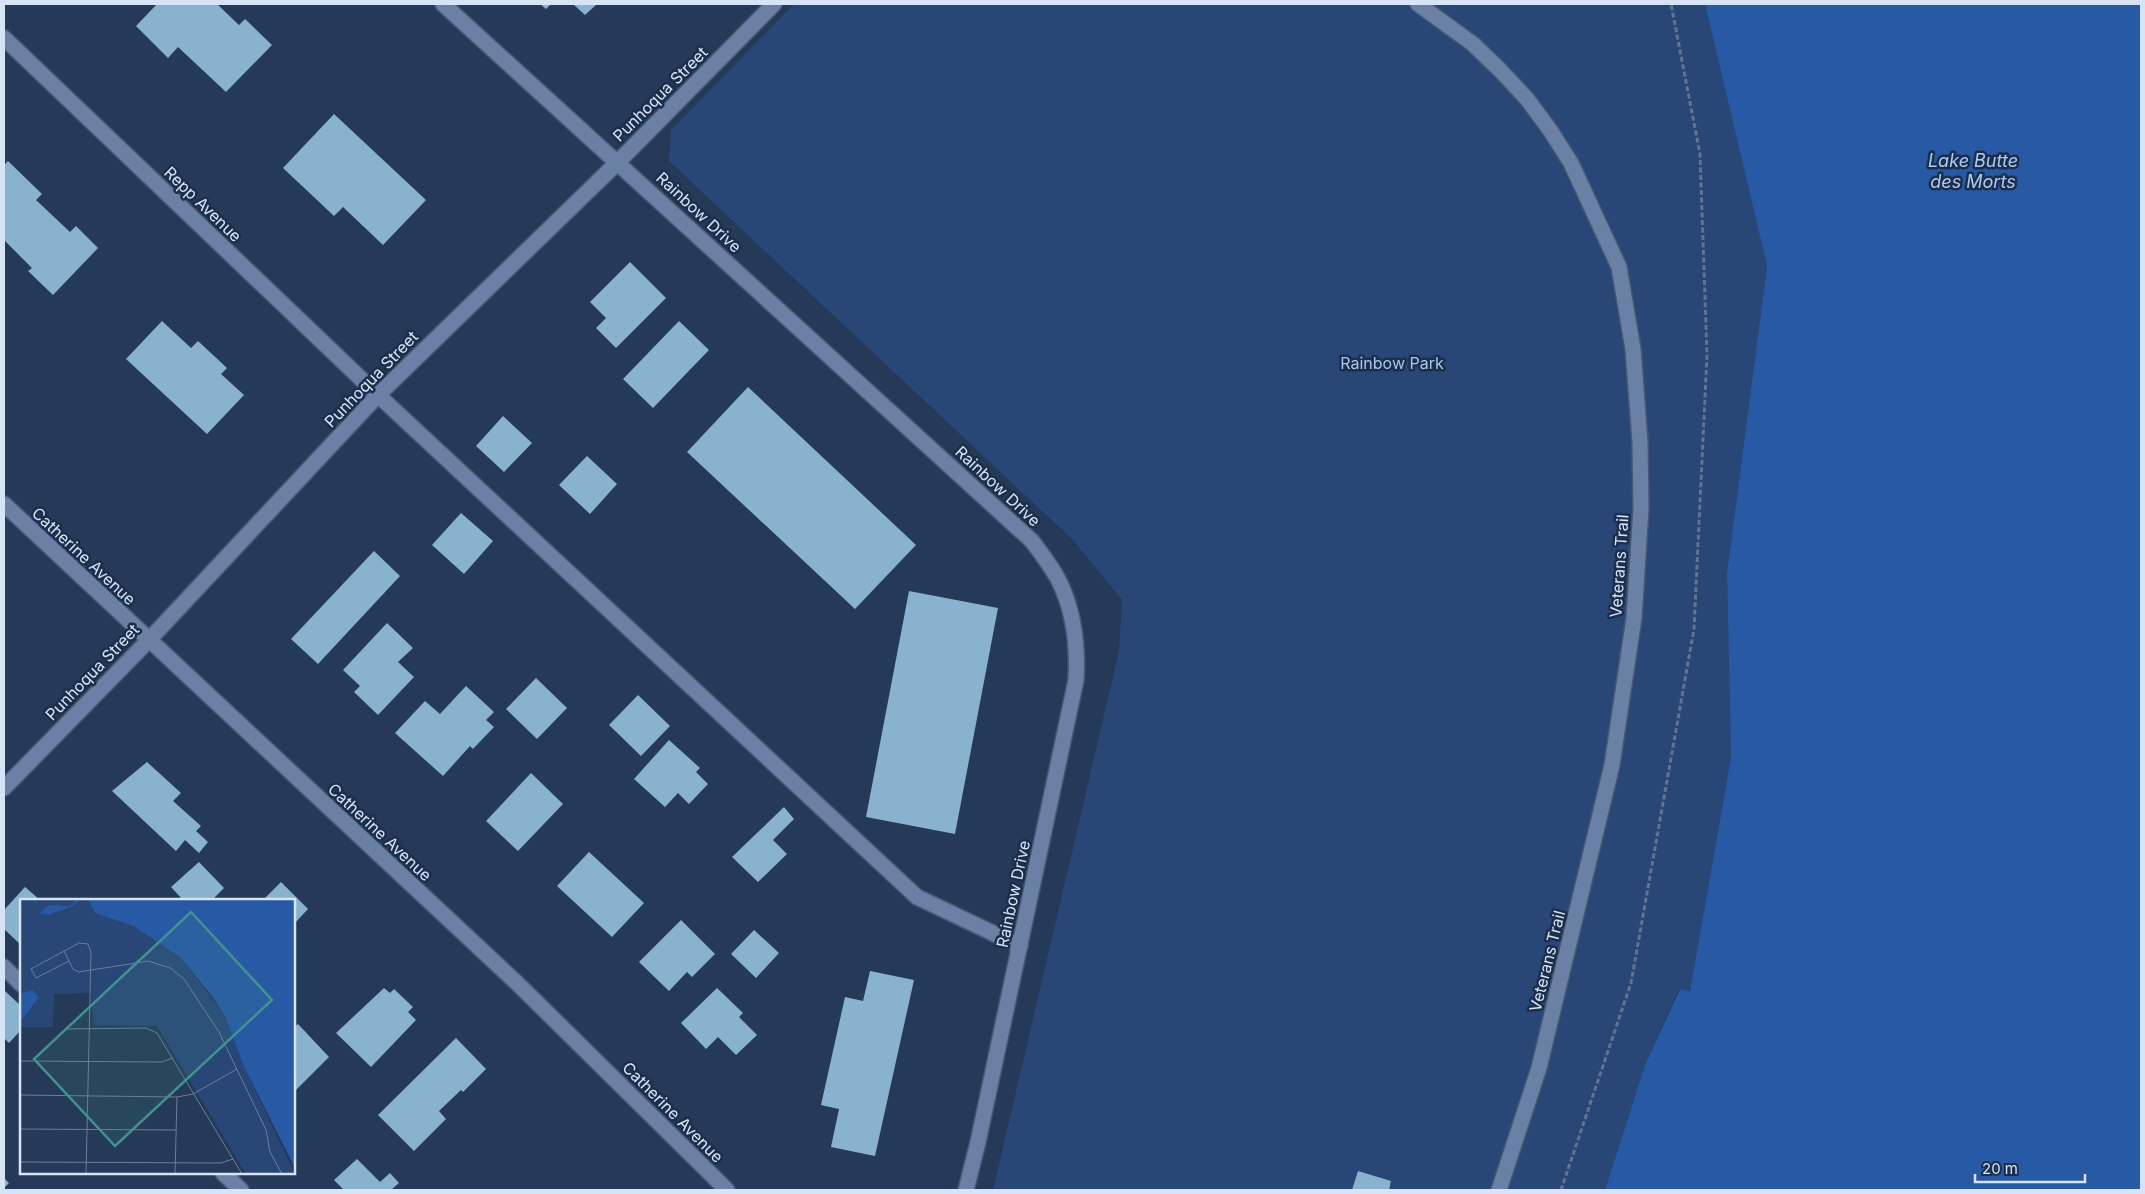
<svg xmlns="http://www.w3.org/2000/svg" width="2145" height="1194" font-family="Inter,sans-serif">
	<rect width="100%" height="100%" fill="#253958"/>
	<path fill="#284777" d="M794,4H1705L1767,266L1727,573L1731,757L1690,991L1679,989L1645,1065L1605,1190H993L1119,651L1122,600L1074,541L669,161L671,130Z"/>
	<path fill="#2759a4" d="M1705,4H2141V1190H1605L1645,1065L1680,989L1690,991L1731,757L1727,573L1767,266Z"/>
	<path fill="#89b2cf" d="M157,4H217L239,25L245,19L272,45L226,92L178,47L168,58L136,26Z
		M540,4H551L546,9Z
		M573,4H597L585,15Z
		M334,114L426,200L383,245L343,207L334,216L283,168Z
		M8,161L42,194L36,200L70,232L76,226L98,248L53,295L28,271L32,268L4,240V165Z
		M630,262L666,298L616,348L596,328L606,318L590,302Z
		M162,321L191,348L198,341L227,368L221,374L244,395L207,434L126,359Z
		M679,321L709,350L653,408L623,379Z
		M748,387L916,545L855,609L687,452Z
		M503,416L532,443L504,472L476,446Z
		M587,456L617,484L590,514L559,485Z
		M461,513L493,541L464,574L432,545Z
		M374,551L400,576L318,664L291,639Z
		M909,591L998,608L955,834L866,817Z
		M387,623L413,648L398,662L414,677L378,715L354,692L360,686L343,670Z
		M536,678L567,708L537,739L506,709Z
		M466,686L494,712L486,720L494,727L473,749L470,746L443,776L395,733L425,701L440,714Z
		M638,695L670,726L641,756L609,725Z
		M669,740L700,768L696,772L708,784L689,804L678,793L665,807L634,779Z
		M147,762L181,793L173,801L201,826L196,831L208,842L199,853L185,840L176,851L112,791Z
		M531,773L563,804L518,851L486,821Z
		M784,807L794,819L773,840L787,854L758,882L732,857Z
		M589,852L644,903L612,937L557,886Z
		M199,862L224,888L212,900H183L171,887Z
		M281,882L308,909L294,924V900H263Z
		M25,887L40,900H21V945L4,929V910Z
		M681,920L715,954L692,977L687,972L669,991L639,962Z
		M754,930L779,953L756,978L731,954Z
		M870,971L914,980L875,1156L831,1147L839,1109L821,1105L845,997L863,1001Z
		M384,988L390,993L394,989L413,1007L408,1012L416,1020L371,1067L336,1033Z
		M717,988L743,1013L739,1017L757,1035L736,1055L718,1037L706,1049L681,1023Z
		M4,990L21,1006V1030L9,1043L4,1038Z
		M298,1024L329,1057L294,1092V1027Z
		M456,1038L486,1069L463,1092L461,1090L439,1111L446,1119L414,1151L378,1115Z
		M357,1159L380,1182L390,1173L399,1183L391,1190H344L334,1180Z
		M1358,1171L1391,1181L1389,1190H1352Z
		M4,1178L9,1183L4,1188Z"/>
	<g fill="none" stroke-linecap="round" stroke-linejoin="round">
		<g stroke="#465771" stroke-width="18">
			<path id="lane" d="M1418,4L1473,44L1501,71L1527,99L1550,130L1571,163L1619,267L1633,349L1640,442L1641,508L1634,618L1612,765L1539,1068L1499,1190
				M378,395L917,897L1020,946
				M4,967L21,984
				M223,1173L241,1190"/>
		</g>
		<g stroke="#465771" stroke-width="18">
			<path id="street" d="M443,4L1032,541C1041,553 1051,566 1058,579C1074,610 1078,645 1076,680L978,1142L966,1190
				M4,38L378,395
				M4,504L519,985L727,1190
				M4,788L148,641L378,395L618,162L774,4"/>
		</g>
		<path stroke="#62748f" stroke-width="3" stroke-dasharray="5 2.5" stroke-linecap="butt" d="M1561,1190L1631,983L1694,629L1707,355L1700,154L1671,4"/>
		<use href="#lane" stroke="#6a81a5" stroke-width="15"/>
		<use href="#street" stroke="#6a81a5" stroke-width="15"/>
	</g>
	<g text-anchor="middle" stroke-width="5" stroke-linejoin="round" paint-order="stroke">
		<g font-size="16" fill="#d7e4f8" stroke="#1b2f4d">
			<text transform="translate(660 94) rotate(-45)" y="6">Punhoqua Street</text>
			<text transform="translate(203 204) rotate(44)" y="6">Repp Avenue</text>
			<text transform="translate(699 212) rotate(43)" y="6">Rainbow Drive</text>
			<text transform="translate(371 379) rotate(-46)" y="6">Punhoqua Street</text>
			<text transform="translate(998 486) rotate(43)" y="6">Rainbow Drive</text>
			<text transform="translate(84 556) rotate(43)" y="6">Catherine Avenue</text>
			<text transform="translate(1619 566) rotate(-86)" y="6">Veterans Trail</text>
			<text transform="translate(92 672) rotate(-46)" y="6">Punhoqua Street</text>
			<text transform="translate(380 832) rotate(43)" y="6">Catherine Avenue</text>
			<text transform="translate(1013 894) rotate(-78)" y="6">Rainbow Drive</text>
			<text transform="translate(1547 961) rotate(-76)" y="6">Veterans Trail</text>
			<text transform="translate(673 1112) rotate(45)" y="6">Catherine Avenue</text>
		</g>
		<g font-size="16" fill="#aac5ee" stroke="#1b2f4d">
			<text x="1392" y="369">Rainbow Park</text>
		</g>
		<g font-size="18" font-style="italic" fill="#afcaf3" stroke="#1b2f4d">
			<text x="1973" y="167">Lake Butte<tspan x="1973" dy="21">des Morts</tspan></text>
		</g>
	</g>
	<g transform="translate(20 899)">
		<rect width="275" height="275" fill="#253958"/>
		<path d="M0,0H68L75,14L113,27L161,59L205,117L224,168L275,275H226L137,127L74,126L71,94L34,95L33,128H0Z" fill="#284777"/>
		<path d="M68,0H275V269L224,168L205,117L192,97L161,59L113,27L75,14ZM56,1L59,2L51,8L27,16L20,14L28,6L50,7ZM12,91L19,98L0,123V95Z" fill="#2759a4"/>
		<path fill="none" stroke="#6c7d98" stroke-width="1" d="M44,52L53,70L59,73L128,62L150,69L164,80L199,133L246,231L250,253L262,275M49,62L16,79L11,70L59,44L68,45L71,53L66,275M45,130L126,129L137,134L222,275M0,162L142,163L153,159M0,196L157,198L173,195L217,170M0,230L156,231M0,263L201,264L213,260M155,275L157,198"/>
		<path fill="#419290" fill-opacity="0.15" stroke="#419290" stroke-width="2.5" d="M171,13L252,101L95,247L14,160Z"/>
		<rect width="275" height="275" fill="none" stroke="#d7e4f8" stroke-width="2.5"/>
	</g>
	<rect width="2145" height="1194" fill="none" stroke="#d7e4f8" stroke-width="10"/>
	<path d="M1975 1174v8h110v-8" fill="none" stroke="#d7e4f8" stroke-width="2.5"/>
	<text x="1982" y="1174" font-size="15" fill="#d7e4f8" stroke="#1b2f4d" stroke-width="4" paint-order="stroke">20 m</text>
</svg>
